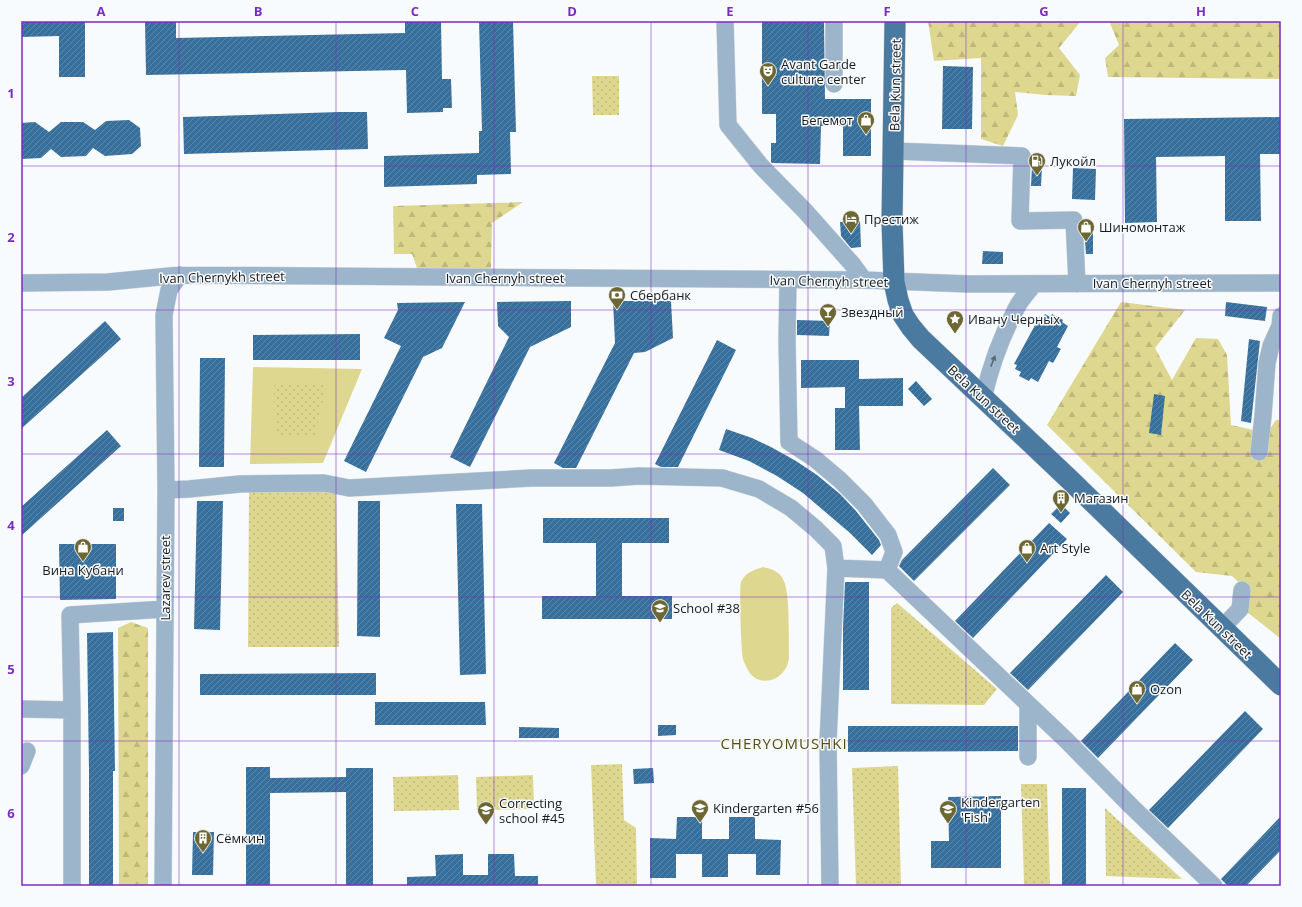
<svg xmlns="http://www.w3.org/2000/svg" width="1302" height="907" font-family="'Open Sans',sans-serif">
	<defs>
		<pattern id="forest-firs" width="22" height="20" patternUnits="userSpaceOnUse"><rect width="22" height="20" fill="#ded78f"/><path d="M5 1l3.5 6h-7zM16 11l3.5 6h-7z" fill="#beb87b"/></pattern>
		<pattern id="park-dots" width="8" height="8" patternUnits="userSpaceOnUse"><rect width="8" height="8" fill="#ded78f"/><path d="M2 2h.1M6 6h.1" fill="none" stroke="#beb87b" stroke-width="1.8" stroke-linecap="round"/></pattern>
		<pattern id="building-hatch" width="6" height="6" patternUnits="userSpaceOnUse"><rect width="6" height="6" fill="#37709d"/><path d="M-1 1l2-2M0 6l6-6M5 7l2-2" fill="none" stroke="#5e86a6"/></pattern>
	</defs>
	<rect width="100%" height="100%" fill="#f8fbfe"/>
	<path fill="#ded78f" d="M253,367L362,369L323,463L250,464Z
		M763,567C771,569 779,571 783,579C791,594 788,639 789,658C788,663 787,668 783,672C774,684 755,684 748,670C746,667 744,662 743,659C741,650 739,589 741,582C745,573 753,570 763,567Z"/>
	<path fill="url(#forest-firs)" d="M928,21H1081L1059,48L1080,75L1076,96L1045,95L1015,92L1018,115L1003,146L981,139V58L934,61Z
		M1109,21H1281V79L1108,77L1105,58L1119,45Z
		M523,202L492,223L491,269L417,268L412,254H394L393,206Z
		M1121,302L1185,310L1155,348L1172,380L1196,338L1218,339L1227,355L1231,425L1267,433L1276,420H1281V639L1247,612L1250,593L1232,576L1196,572L1047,425Z
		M131,622L148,628V886H119L118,628Z"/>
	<path fill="url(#park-dots)" d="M592,76H619V115H593Z
		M274,383H327L315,435H275Z
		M336,488L339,647H248L249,490Z
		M897,603L997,689L984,705L891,704V608Z
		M622,764L624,820L636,828L637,886H596L591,765Z
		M898,766L901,886H856L852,768Z
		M458,775L459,810L394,811L393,777Z
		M533,775L534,809L477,810L476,777Z
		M1021,784H1047L1050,886H1024Z
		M1105,808L1182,879L1106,876Z"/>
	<path fill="url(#building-hatch)" d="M21,21H85V77H59V36L21,37Z
		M145,21H176V38L405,33V21H441L442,79H451L452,108H443V112L407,113L406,70L146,75Z
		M479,21H513L516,132H510L511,174L477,175V184L384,187V156L479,153V131H482Z
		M762,21H824L825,99H871V156H843V126H821L820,164L772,163L771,162V143H776V114H762Z
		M943,66L973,67L972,129H942Z
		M339,112H367L368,149L184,154L183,117Z
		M1281,117V154H1260L1261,221H1225V156L1156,157L1157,222L1125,223L1124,119Z
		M129,120L140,128L141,146L132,154L105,156L93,148L86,156L61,157L51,149L41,158L21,159V123L35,122L49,132L61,122H83L95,130L106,121Z
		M1032,166H1042L1041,186H1031Z
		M1073,168L1096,169L1095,200L1072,199Z
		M860,221L861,247L851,248L841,236L840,222Z
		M1084,229H1093V254H1086Z
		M983,251L1003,252V264H982Z
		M571,301V327L530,347L470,467L450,457L509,337L498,326L497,302Z
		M613,301H671L673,338L645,352L634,353L576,468H563L554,463L615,343Z
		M465,302L442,348L423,357L366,472L344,461L401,346L384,338L398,310L397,303Z
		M1226,302L1267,307L1265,321L1225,316Z
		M1045,314L1050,317L1052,314L1063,320L1062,322L1068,326L1057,347L1061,349L1053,363L1049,361L1038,382L1031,378L1029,381L1019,376L1021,372L1015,369L1017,365L1014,364L1040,316L1043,318Z
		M797,320L830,321L829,336L797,335Z
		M105,321L121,339L21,429V398Z
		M360,334V360H253V335Z
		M1249,339L1260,341L1251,423L1241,421Z
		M717,340L736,350L678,467H661L655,464Z
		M200,358H225L224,467H199Z
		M801,360H859V379L903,378V406H859L860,450H835V408H845V387L801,388Z
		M916,381L932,399L924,406L908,389Z
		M1154,394L1165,396L1161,435L1149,433Z
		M726,429L752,438L771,447L796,461L817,475L840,494L856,511L879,540L881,545L872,555L850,533L803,493L777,476L749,461L719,450Z
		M107,430L121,446L21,536V507Z
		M993,468L1010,485L914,581L899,566L902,560Z
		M197,501H223L220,630L194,629Z
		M358,501H380V637L357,636Z
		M456,504H482L486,674L460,675Z
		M1061,504L1070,513L1061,523L1051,514Z
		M113,508H124V521H113Z
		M543,518H669V543H622V596H672V619H542V596H596V543H543Z
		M1049,523L1067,539L973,638L955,621Z
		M59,544H116V599L60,600Z
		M1106,575L1123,592L1028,690L1010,673Z
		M845,582H869V690H843V628Z
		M113,632L115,771H113V886H89V771L87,633Z
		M1175,643L1193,660L1098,758L1081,741Z
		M376,673V695H200V674Z
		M375,702H485L486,725H375Z
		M1245,711L1263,729L1168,828L1149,810Z
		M658,725H676V735L658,736Z
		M848,726H1018V751L848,752Z
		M519,727L559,728V738H519Z
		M246,767H270V778L346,777V768H373V886H346V792L270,793V886H246Z
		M653,768L654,783L634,784L633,769Z
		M1062,788H1086V886H1062Z
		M1001,796V868H931V841H949L948,797Z
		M1281,816V850L1246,886H1228L1221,879Z
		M677,817H702V839H729V817H755V839L781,840L780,875H756V854H728V877H702V854H676V878H650V838L676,839Z
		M193,832H214L213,875H192Z
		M463,854V875H488V854H514L515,876H538V886H407V877L436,876L435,855Z"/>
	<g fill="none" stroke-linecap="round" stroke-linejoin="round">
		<g stroke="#d4d7da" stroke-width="18">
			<path id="minor" d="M725,21L728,125L761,166L805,211L853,265L864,280
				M834,84V21
				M894,151L1022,156L1020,221L1074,220L1077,284
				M788,280L787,340L789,442L815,459L840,480L864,504L888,535L894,552L887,570
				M21,283L108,282L180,275L864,280L969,284L1281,283
				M983,399C990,368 1001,337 1016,309C1020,300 1028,292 1034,284
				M1259,452L1263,416L1267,363L1271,346L1280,326L1281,316
				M166,490L189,489L240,484L324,483L349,488L531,478H611L639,476L722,478L759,489L791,508L816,529L833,546L836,568L828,742L830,886
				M836,568L887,570L1066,740L1131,806L1214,886
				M1222,628L1240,609L1242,590
				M21,709L72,710
				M1028,757V705
				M21,766L27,751
				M72,886V710L70,615L165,609
				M163,886L166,490L164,315L169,290L180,275"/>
		</g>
		<g stroke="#d4d7da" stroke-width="22">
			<path id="major" d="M895,21L892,221L894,282L898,300L903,315L911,327L921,339L1069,479L1281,685"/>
		</g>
		<use href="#minor" stroke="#9cb5cb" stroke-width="17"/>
		<use href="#major" stroke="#4b7aa0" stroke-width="21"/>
	</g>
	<defs><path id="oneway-solid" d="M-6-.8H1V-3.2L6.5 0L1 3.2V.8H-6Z"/></defs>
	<use fill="#5a6874" href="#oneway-solid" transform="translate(993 361) rotate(-69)"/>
	<path fill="none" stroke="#7b2cbf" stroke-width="1" stroke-opacity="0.55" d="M179,21V886M336,21V886M494,21V886M651,21V886M808,21V886M966,21V886M1123,21V886M21,166H1281M21,310H1281M21,454H1281M21,597H1281M21,741H1281"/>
	<defs>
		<g id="theatre-pin" transform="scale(0.9)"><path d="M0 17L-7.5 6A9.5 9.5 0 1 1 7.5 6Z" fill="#6c6733" stroke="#f8fbfe"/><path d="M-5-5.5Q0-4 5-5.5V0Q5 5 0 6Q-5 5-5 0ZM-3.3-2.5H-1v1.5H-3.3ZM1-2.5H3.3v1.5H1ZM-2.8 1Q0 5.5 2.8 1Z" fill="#fff"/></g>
		<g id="shop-pin" transform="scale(0.9)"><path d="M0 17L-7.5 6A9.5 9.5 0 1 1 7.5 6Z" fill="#6c6733" stroke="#f8fbfe"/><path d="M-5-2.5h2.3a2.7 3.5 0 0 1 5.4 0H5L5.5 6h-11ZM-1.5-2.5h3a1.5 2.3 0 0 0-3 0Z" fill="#fff"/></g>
		<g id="fuel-pin" transform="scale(0.9)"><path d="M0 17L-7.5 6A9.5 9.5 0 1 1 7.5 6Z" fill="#6c6733" stroke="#f8fbfe"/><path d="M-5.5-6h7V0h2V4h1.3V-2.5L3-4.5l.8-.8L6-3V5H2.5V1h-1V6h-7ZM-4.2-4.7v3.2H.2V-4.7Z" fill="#fff"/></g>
		<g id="hotel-pin" transform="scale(0.9)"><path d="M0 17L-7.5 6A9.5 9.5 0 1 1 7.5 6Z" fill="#6c6733" stroke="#f8fbfe"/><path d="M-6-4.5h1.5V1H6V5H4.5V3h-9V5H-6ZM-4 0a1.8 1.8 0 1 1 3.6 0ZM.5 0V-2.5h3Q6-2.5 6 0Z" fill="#fff"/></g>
		<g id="bank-pin" transform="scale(0.9)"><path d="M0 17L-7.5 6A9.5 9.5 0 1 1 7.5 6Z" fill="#6c6733" stroke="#f8fbfe"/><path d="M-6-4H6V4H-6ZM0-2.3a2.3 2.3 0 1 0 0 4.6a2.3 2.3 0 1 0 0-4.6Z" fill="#fff"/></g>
		<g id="bar-pin" transform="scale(0.9)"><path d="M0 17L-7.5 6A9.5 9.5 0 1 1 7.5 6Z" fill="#6c6733" stroke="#f8fbfe"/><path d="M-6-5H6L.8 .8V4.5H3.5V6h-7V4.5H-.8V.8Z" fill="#fff"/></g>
		<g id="sight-pin" transform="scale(0.9)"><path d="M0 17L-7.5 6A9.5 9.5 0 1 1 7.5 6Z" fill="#6c6733" stroke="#f8fbfe"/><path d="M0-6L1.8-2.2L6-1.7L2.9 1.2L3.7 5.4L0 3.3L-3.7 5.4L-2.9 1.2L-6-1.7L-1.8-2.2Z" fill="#fff"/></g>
		<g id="building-pin" transform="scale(0.9)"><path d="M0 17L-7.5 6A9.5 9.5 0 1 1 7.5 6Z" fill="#6c6733" stroke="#f8fbfe"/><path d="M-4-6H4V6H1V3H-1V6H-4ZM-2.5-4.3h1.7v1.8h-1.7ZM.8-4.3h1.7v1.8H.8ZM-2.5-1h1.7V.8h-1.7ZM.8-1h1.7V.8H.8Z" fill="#fff"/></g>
		<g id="school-pin" transform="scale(0.9)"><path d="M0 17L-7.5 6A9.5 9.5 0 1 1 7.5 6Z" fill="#6c6733" stroke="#f8fbfe"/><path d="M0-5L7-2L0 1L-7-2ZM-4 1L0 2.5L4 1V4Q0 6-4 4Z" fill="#fff"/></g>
	</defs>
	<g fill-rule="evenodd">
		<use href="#theatre-pin" x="768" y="71"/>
		<use href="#shop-pin" x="866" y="120"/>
		<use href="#fuel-pin" x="1037" y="161"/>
		<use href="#hotel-pin" x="851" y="219"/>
		<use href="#shop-pin" x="1086" y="227"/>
		<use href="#bank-pin" x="617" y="295"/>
		<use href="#bar-pin" x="828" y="312"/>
		<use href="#sight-pin" x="955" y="319"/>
		<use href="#building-pin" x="1061" y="498"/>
		<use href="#shop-pin" x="83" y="547"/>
		<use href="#shop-pin" x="1027" y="548"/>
		<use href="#school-pin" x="660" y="608"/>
		<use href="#shop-pin" x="1137" y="689"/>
		<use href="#school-pin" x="700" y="808"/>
		<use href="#school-pin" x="948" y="809"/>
		<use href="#school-pin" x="486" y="810"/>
		<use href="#building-pin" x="203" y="838"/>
	</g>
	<g text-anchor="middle" stroke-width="3" stroke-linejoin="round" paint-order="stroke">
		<g font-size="13" fill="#181b1d" stroke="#f8fbfe" text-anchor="start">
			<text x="781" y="69">Avant Garde<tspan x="781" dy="15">culture center</tspan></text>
			<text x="853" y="125" text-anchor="end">Бегемот</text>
			<text x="1050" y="166">Лукойл</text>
			<text x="864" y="224">Престиж</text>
			<text x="1099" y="232">Шиномонтаж</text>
			<text x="630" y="300">Сбербанк</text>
			<text x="841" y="317">Звездный</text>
			<text x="968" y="324">Ивану Черных</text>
			<text x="1074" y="503">Магазин</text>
			<text x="1040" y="553">Art Style</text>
			<text x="83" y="575" text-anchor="middle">Вина Кубани</text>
			<text x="673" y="613">School #38</text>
			<text x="1150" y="694">Ozon</text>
			<text x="961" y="807">Kindergarten<tspan x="961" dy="15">'Fish'</tspan></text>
			<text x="499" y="808">Correcting<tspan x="499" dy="15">school #45</tspan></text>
			<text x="713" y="813">Kindergarten #56</text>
			<text x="216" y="843">Сёмкин</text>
		</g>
		<g font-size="13" fill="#181b1d" stroke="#f8fbfe">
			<text transform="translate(895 85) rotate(-89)" y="5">Bela Kun street</text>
			<text transform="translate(222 277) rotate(-1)" y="5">Ivan Chernykh street</text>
			<text x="505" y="283">Ivan Chernyh street</text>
			<text transform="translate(829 281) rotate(1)" y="5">Ivan Chernyh street</text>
			<text x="1152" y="288">Ivan Chernyh street</text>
			<text transform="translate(984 399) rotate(43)" y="5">Bela Kun street</text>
			<text transform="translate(165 578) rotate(-90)" y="5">Lazarev street</text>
			<text transform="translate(1217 624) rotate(44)" y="5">Bela Kun street</text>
		</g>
		<g font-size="15" letter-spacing="1" fill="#554e0f" stroke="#f8fbfe">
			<text x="784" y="749">CHERYOMUSHKI</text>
		</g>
	</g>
	<rect width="1302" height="907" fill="none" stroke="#f8fbfe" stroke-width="44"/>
	<rect x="22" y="22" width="1258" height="863" fill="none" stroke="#7b2cbf" stroke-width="1.5"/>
	<g font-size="13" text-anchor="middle" font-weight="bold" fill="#7b2cbf">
		<text x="101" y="16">A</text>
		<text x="258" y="16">B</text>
		<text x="415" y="16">C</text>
		<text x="572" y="16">D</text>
		<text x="730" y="16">E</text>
		<text x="887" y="16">F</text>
		<text x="1044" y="16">G</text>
		<text x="1201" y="16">H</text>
		<text x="11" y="98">1</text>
		<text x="11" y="242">2</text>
		<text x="11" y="386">3</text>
		<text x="11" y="530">4</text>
		<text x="11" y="674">5</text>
		<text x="11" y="818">6</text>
	</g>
</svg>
